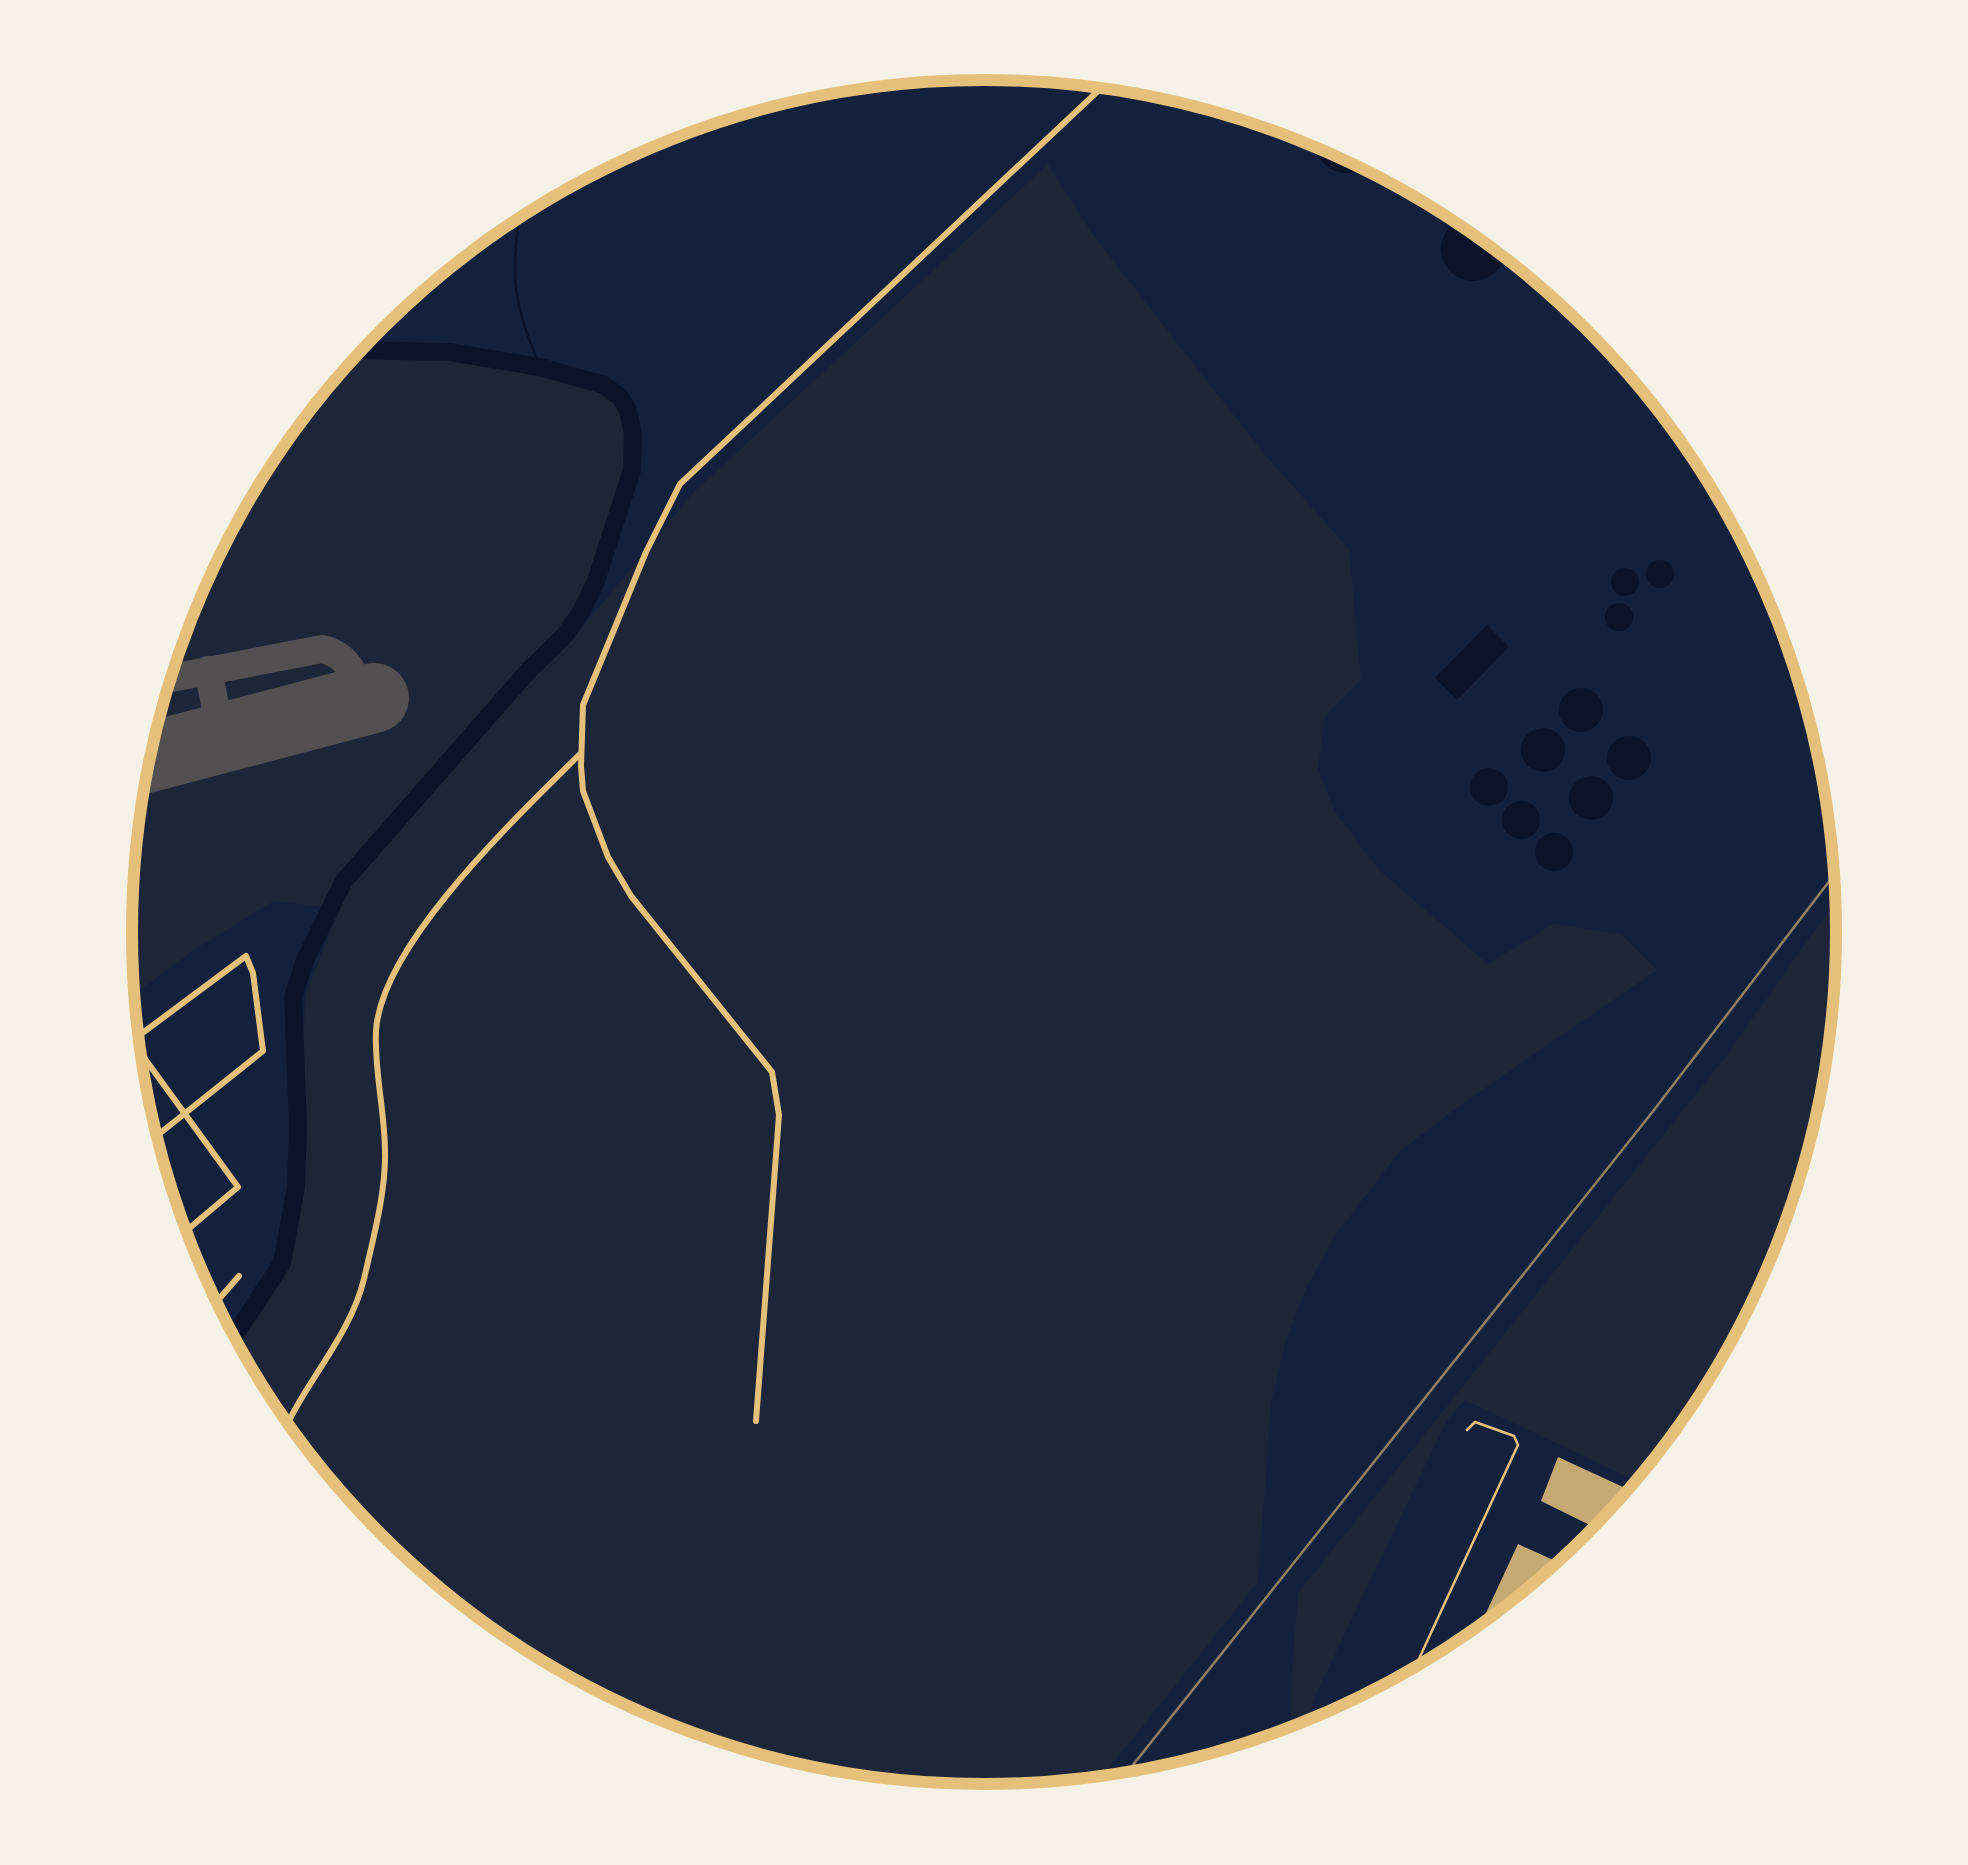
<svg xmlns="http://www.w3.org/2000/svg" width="1968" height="1865" font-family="'Source Sans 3',sans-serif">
	<rect width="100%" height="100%" fill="#14213d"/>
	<path fill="#1d2539" d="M1048,164L1091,232L1196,367L1267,457L1349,549L1361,680L1325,716L1318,769L1334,810L1378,869L1488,964L1553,924L1621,934L1657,970L1466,1101L1400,1151L1337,1233L1307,1286L1285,1343L1271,1404L1258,1582L1090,1792L983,1802L814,1786L651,1736L500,1656L368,1547L260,1415L230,1359L286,1269L300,1188L305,995L348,888L536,676L573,639L694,492Z
		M342,350C404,350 569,354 616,394C658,430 604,575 579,614C561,644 532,667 509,693C454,756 399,819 344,881L332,908L274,901L194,950L121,1004L114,932L131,762L180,599L261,449Z
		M1851,900L1854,933L1837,1103L1788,1266L1707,1416L1649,1487L1465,1400L1446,1422L1317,1692L1310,1714L1312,1738L1291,1744V1685L1298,1593L1723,1060L1832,906L1843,910Z"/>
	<path fill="#0b132b" d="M1318,129L1372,158C1348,190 1306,166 1318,129Z
		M1441 249a32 32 0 1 1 64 0a32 32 0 1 1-64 0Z
		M1646 574a14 14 0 1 1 28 0a14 14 0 1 1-28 0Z
		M1611 582a14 14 0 1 1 28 0a14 14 0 1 1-28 0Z
		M1605 617a14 14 0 1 1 28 0a14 14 0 1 1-28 0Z
		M1487,625L1509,647L1457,700L1435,678Z
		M1559 710a22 22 0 1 1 44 0a22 22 0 1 1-44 0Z
		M1521 750a22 22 0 1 1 44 0a22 22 0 1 1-44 0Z
		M1607 758a22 22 0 1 1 44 0a22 22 0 1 1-44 0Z
		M1470 787a19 19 0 1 1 38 0a19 19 0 1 1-38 0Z
		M1569 798a22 22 0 1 1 44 0a22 22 0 1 1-44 0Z
		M1502 820a19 19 0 1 1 38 0a19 19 0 1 1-38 0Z
		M1535 852a19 19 0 1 1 38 0a19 19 0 1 1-38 0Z"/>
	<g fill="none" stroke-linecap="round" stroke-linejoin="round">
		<path stroke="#0b132b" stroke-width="2.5" d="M522,197C511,273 510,295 540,367"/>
		<path stroke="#0b132b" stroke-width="18" d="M225,1350L282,1263L296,1187L298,1126L293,997L305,960L344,881L529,670L564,636L581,612L596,581L632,470L633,434L628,410L620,397L604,385L540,367L450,352L342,350"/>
		<path stroke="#525050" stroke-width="28" d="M208,670L222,738
			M156,681L322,649C348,654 357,677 364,701"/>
		<path stroke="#525050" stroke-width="70" d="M131,762L374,698"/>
	</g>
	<path fill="#c6a872" d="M1558,1457L1636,1493L1625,1516L1610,1535L1541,1501Z
		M1518,1544L1573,1569L1466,1656Z"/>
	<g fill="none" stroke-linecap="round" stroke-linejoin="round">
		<path stroke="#e5c07b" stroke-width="2.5" d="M1405,1689L1518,1445L1514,1436L1475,1422L1467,1430"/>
		<path stroke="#e5c07b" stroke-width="6" d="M132,1041L238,1187L173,1242
			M125,1046L246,956L253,973L263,1051L144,1146
			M206,1314L239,1276
			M756,1421L779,1115L772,1072L631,896L608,857L583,791L581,766L583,705L646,552L680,484L1115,75
			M280,1440C303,1384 350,1337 364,1279C373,1239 386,1192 385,1152C385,1112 374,1070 376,1031C381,944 519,815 580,754"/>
		<path stroke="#918062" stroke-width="2.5" d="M1113,1790L1654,1110L1847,858"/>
	</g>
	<path d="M0 0H1968V1865H0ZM132 932a852 852 0 1 1 1704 0a852 852 0 1 1-1704 0Z" fill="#f6f1e7" fill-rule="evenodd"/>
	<path fill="none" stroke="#e5c07b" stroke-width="12" d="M132 932a852 852 0 1 1 1704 0a852 852 0 1 1-1704 0Z"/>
</svg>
